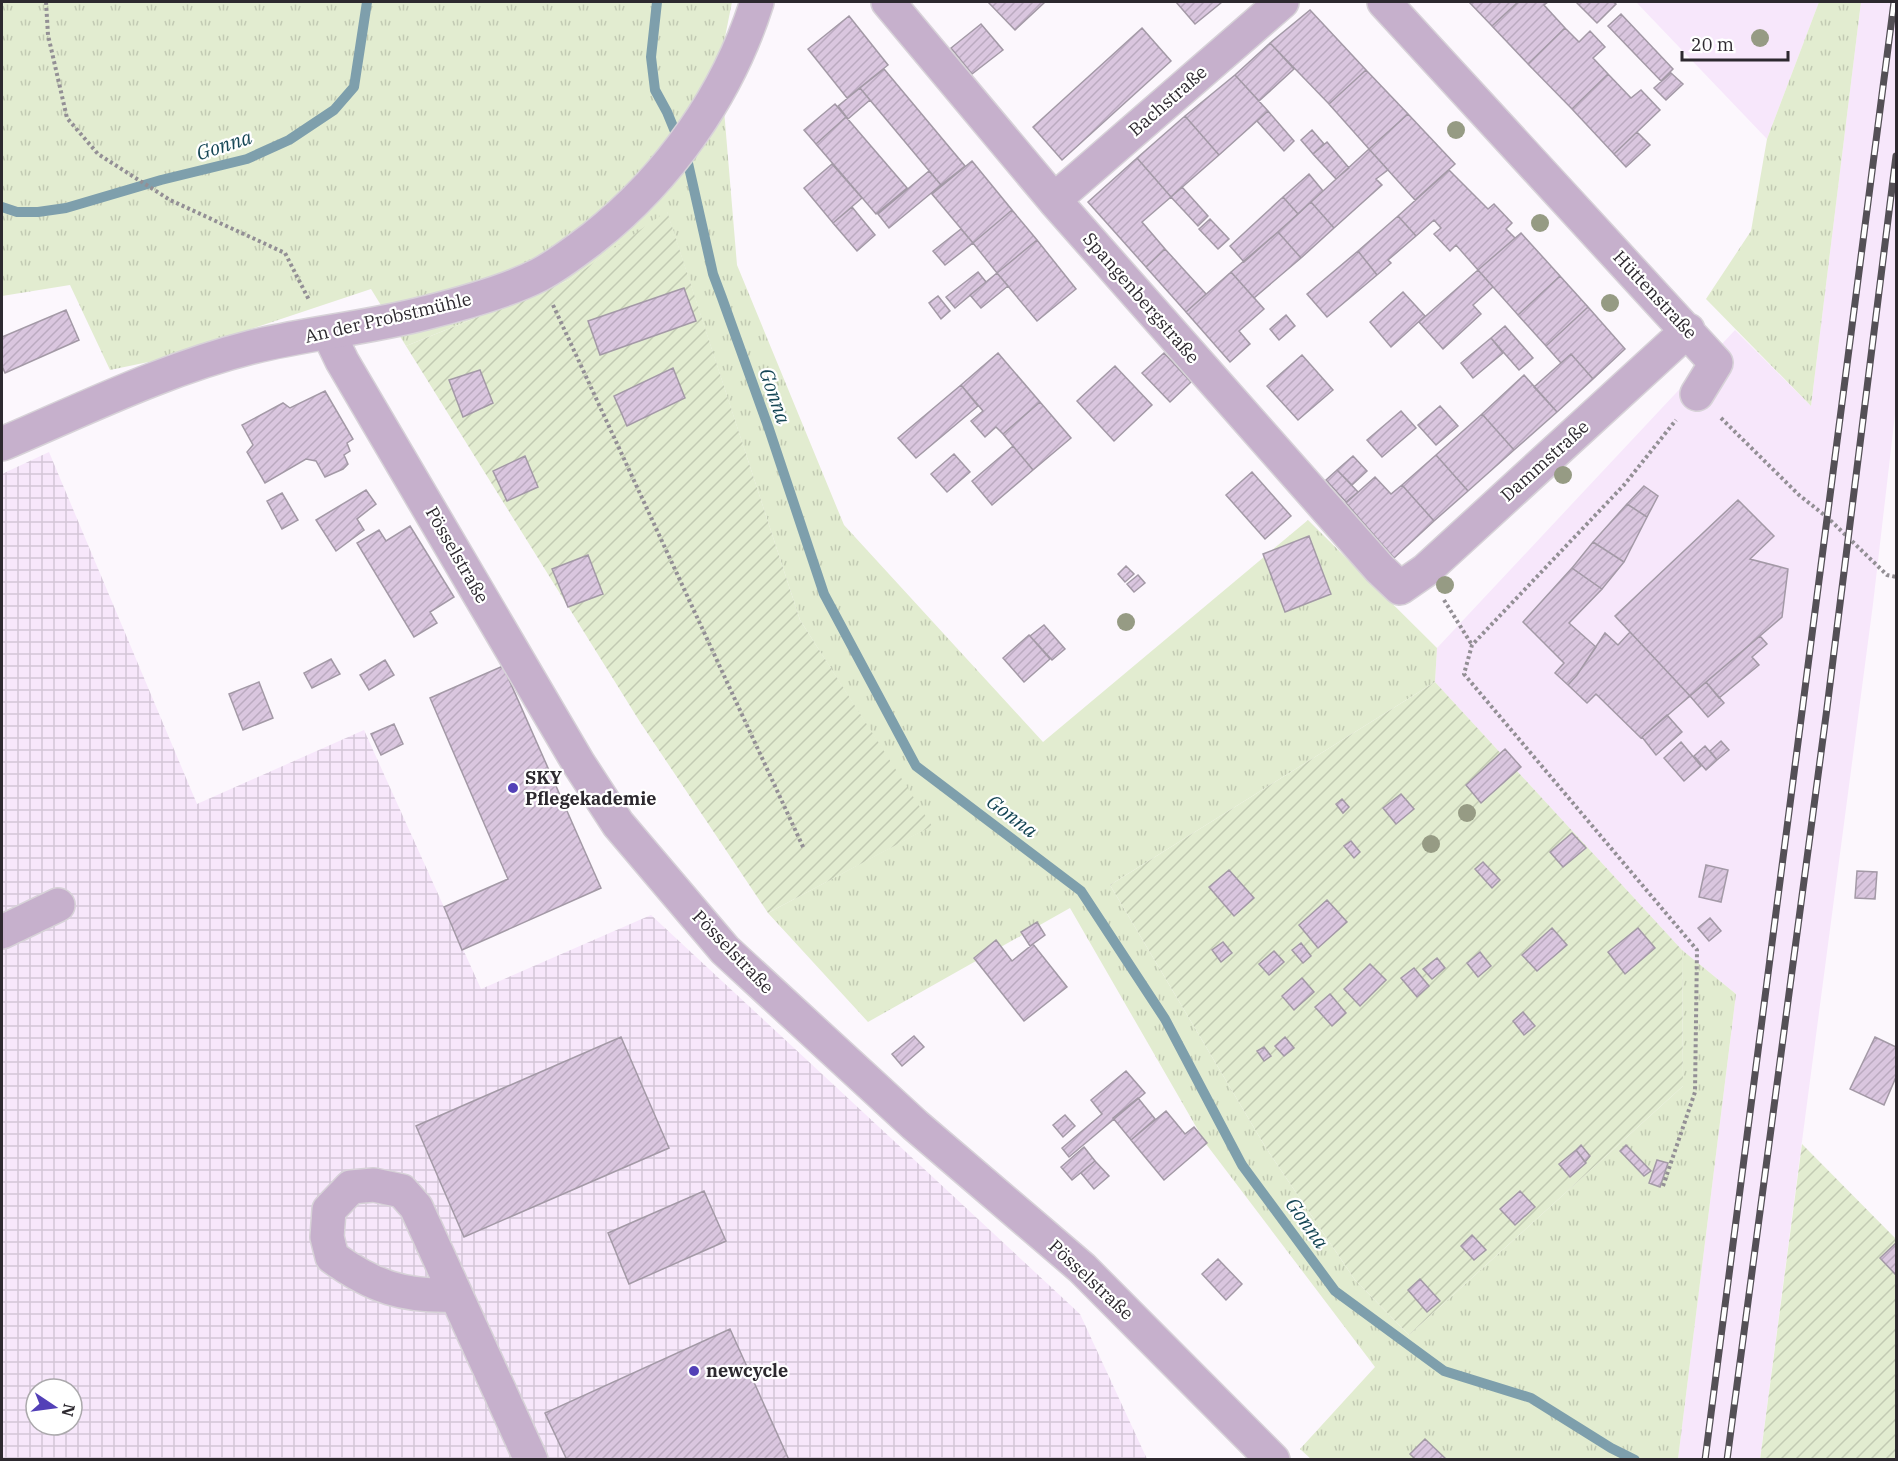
<svg xmlns="http://www.w3.org/2000/svg" width="1898" height="1461" font-family="'IBM Plex Serif',serif">
	<defs>
		<pattern id="industrial-grid" width="8" height="8" patternUnits="userSpaceOnUse" patternTransform="scale(1.5)"><rect width="8" height="8" fill="#f7e7fb"/><path d="M0 4h8M4 0v8" fill="none" stroke="#d4c6d7"/></pattern>
		<pattern id="grass-tufts" width="24" height="20" patternUnits="userSpaceOnUse" patternTransform="scale(1.5)"><rect width="24" height="20" fill="#e2ecd0"/><path d="M3 7l-1-3M5 7V3M7 7l1-3M15 17l-1-3M17 17v-4M19 17l1-3" fill="none" stroke="#c2cab3"/></pattern>
		<pattern id="garden-furrows" width="10" height="10" patternUnits="userSpaceOnUse" patternTransform="scale(1.5)"><rect width="10" height="10" fill="#e2ecd0"/><path d="M-1 1l2-2M0 10L10 0M9 11l2-2" fill="none" stroke="#c2cab3"/></pattern>
		<pattern id="building-hatch" width="6" height="6" patternUnits="userSpaceOnUse" patternTransform="scale(1.5)"><rect width="6" height="6" fill="#dac6df"/><path d="M-1 1l2-2M0 6l6-6M5 7l2-2" fill="none" stroke="#bbaac0"/></pattern>
	</defs>
	<rect width="100%" height="100%" fill="#fcf7fd"/>
	<path fill="#f7e7fb" d="M1636,2H1819L1767,139Z
		M1861,2H1896V406L1873,604L1760,1459H1678L1736,994L1682,950L1435,682L1437,648L1735,330L1811,406Z"/>
	<path fill="url(#industrial-grid)" fill-rule="evenodd" d="M49,452L197,804L364,730L481,989L651,915L1080,1314L1147,1459H2V474ZM36,1389H72V1425H36Z"/>
	<path fill="url(#grass-tufts)" d="M2,2H732L720,62L737,265L844,525L1043,742L1308,520L1437,648L1435,682L1110,885L1266,1148L1355,1280L1409,1335L1683,1086L1682,950L1736,994L1678,1459H1311L1300,1449L1375,1367L1206,1144L1070,908L868,1022L768,913L931,826L800,620L667,212L569,280L406,346L371,289L158,360L110,370L70,285L2,296Z
		M1819,2H1861L1811,406L1706,299L1751,231L1767,139Z"/>
	<path fill="url(#garden-furrows)" d="M667,211L800,620L932,826L768,913L640,722L406,346L569,280Z
		M1435,682L1682,950L1683,1086L1409,1335L1355,1280L1266,1148L1110,885Z
		M1802,1144L1896,1239V1459L1760,1460Z"/>
	<g fill="none" stroke-linecap="round" stroke-linejoin="round">
		<path stroke="#7e9fac" stroke-width="10" d="M657,2L651,57L655,90L667,112L688,163L713,274L722,298L769,429L824,594L916,766L1081,891L1165,1019L1242,1165L1335,1291L1444,1371L1531,1398L1611,1448L1635,1460
			M2,207L17,212H38L66,208L161,180L247,159L289,140L334,110L354,87L367,2"/>
	</g>
	<path fill="url(#building-hatch)" stroke="#a399a6" stroke-width="1.5" d="M988,2H1045L1015,30Z
		M1176,2H1222L1195,24Z
		M1469,2H1518L1492,26Z
		M1518,2H1548L1544,5L1565,28L1528,64L1492,26Z
		M1576,2H1613L1616,4L1597,23Z
		M1310,10L1366,70L1329,104L1270,43Z
		M1621,14L1673,69L1661,81L1608,26Z
		M849,16L888,65L847,98L808,49Z
		M981,24L1003,50L972,74L951,48Z
		M1142,28L1171,61L1062,160L1033,127Z
		M1565,28L1579,42L1590,31L1605,47L1593,58L1608,74L1572,109L1528,64Z
		M1270,43L1294,69L1259,101L1235,75Z
		M884,69L965,166L941,185L860,88Z
		M1366,70L1408,114L1369,149L1329,104Z
		M1671,73L1683,84L1666,100L1654,88Z
		M1608,74L1631,98L1641,90L1660,110L1614,154L1572,109Z
		M1235,75L1268,111L1219,155L1185,116Z
		M860,88L870,100L848,119L838,106Z
		M835,104L846,117L816,144L804,130Z
		M1268,111L1294,141L1284,151L1257,121Z
		M1408,114L1455,164L1415,200L1369,149Z
		M1185,116L1219,155L1171,197L1137,158Z
		M846,117L907,188L876,214L816,144Z
		M1312,130L1324,144L1313,154L1301,140Z
		M1637,132L1650,145L1626,167L1614,154Z
		M1327,142L1349,168L1336,179L1313,154Z
		M1369,149L1388,170L1376,179L1382,185L1334,228L1311,202Z
		M1137,158L1171,197L1142,222L1165,249L1146,267L1088,202Z
		M972,161L1012,210L973,243L932,194Z
		M832,164L862,198L833,223L804,188Z
		M1449,170L1488,209L1494,204L1512,223L1506,229L1515,238L1478,270L1456,245L1450,251L1434,234L1441,228L1434,220L1416,236L1398,216Z
		M929,171L941,185L889,228L878,214Z
		M1309,174L1323,191L1298,214L1283,197Z
		M1182,187L1208,216L1198,226L1171,197Z
		M1283,197L1298,214L1244,262L1230,246Z
		M1311,202L1334,228L1301,258L1278,232Z
		M852,207L875,235L857,251L833,223Z
		M1012,210L1037,240L997,273L973,243Z
		M1398,216L1416,236L1388,260L1391,263L1377,275L1358,251Z
		M1210,219L1229,239L1218,249L1199,229Z
		M961,229L973,243L945,265L933,251Z
		M1278,232L1301,258L1254,298L1231,272Z
		M1521,233L1560,276L1518,315L1478,270Z
		M1037,240L1076,289L1037,321L997,273Z
		M1165,249L1206,294L1186,312L1146,267Z
		M1358,251L1377,275L1327,317L1307,294Z
		M1478,270L1493,287L1473,305L1481,314L1443,349L1419,322Z
		M978,272L986,282L955,308L946,297Z
		M1231,272L1264,309L1239,331L1250,344L1230,362L1186,312Z
		M997,273L1008,286L981,308L970,295Z
		M1560,276L1588,307L1546,346L1518,315Z
		M684,288L696,321L600,355L588,321Z
		M1403,292L1425,316L1391,347L1370,322Z
		M938,296L950,311L941,319L929,303Z
		M1588,307L1625,349L1593,379L1571,354L1561,363L1546,346Z
		M66,310L79,340L5,373L2,366V337Z
		M1286,315L1295,326L1279,340L1270,329Z
		M1505,326L1533,358L1519,370L1491,338Z
		M1491,338L1503,353L1473,378L1461,363Z
		M998,353L1040,402L1003,434L996,427L985,437L971,421L983,411L961,385Z
		M1164,353L1191,382L1170,402L1142,373Z
		M1571,354L1593,379L1557,412L1534,387Z
		M1302,355L1333,390L1298,420L1267,386Z
		M1115,366L1152,405L1114,441L1077,401Z
		M673,368L685,398L627,426L614,396Z
		M480,370L493,403L463,417L449,380Z
		M1524,375L1557,412L1514,450L1482,414Z
		M961,385L978,406L916,458L898,438Z
		M325,391L353,439L347,443L350,451L344,455L348,464L343,469L325,477L316,461L306,459L265,483L247,452L253,445L242,425L283,403L290,408Z
		M1040,402L1071,438L1033,470L1003,434Z
		M1440,406L1458,426L1436,445L1418,425Z
		M1401,411L1416,428L1382,457L1367,440Z
		M1482,414L1514,450L1468,491L1436,455Z
		M1013,446L1033,470L992,505L972,481Z
		M954,454L970,472L947,492L931,474Z
		M1436,455L1468,491L1434,521L1402,485Z
		M525,456L538,487L507,501L493,471Z
		M1353,456L1367,471L1352,485L1337,470Z
		M1337,470L1358,492L1346,502L1326,480Z
		M1252,472L1291,516L1265,539L1226,495Z
		M1375,477L1391,494L1402,485L1434,521L1394,558L1346,503Z
		M1644,486L1658,496L1647,517L1627,504Z
		M366,490L376,504L357,519L364,530L336,551L316,520Z
		M282,493L298,520L282,529L267,501Z
		M1738,500L1774,536L1750,559L1788,569L1782,617L1690,696L1615,616Z
		M1627,504L1647,517L1624,562L1593,542Z
		M410,526L454,597L430,612L437,623L414,637L357,543L379,530L386,541Z
		M1309,536L1331,594L1285,612L1263,554Z
		M1593,542L1624,562L1602,589L1572,568Z
		M588,555L603,594L568,607L552,569Z
		M1126,566L1134,574L1125,582L1118,574Z
		M1572,568L1602,589L1569,623L1596,647L1577,675L1568,685L1555,673L1564,663L1523,622Z
		M1138,575L1145,583L1134,592L1127,584Z
		M1044,625L1065,649L1052,660L1030,636Z
		M1630,632L1690,696L1641,738L1596,694L1587,703L1568,685L1577,675L1605,633L1618,645Z
		M1029,635L1050,659L1024,682L1003,658Z
		M1760,636L1767,644L1752,657L1759,665L1719,698L1706,682Z
		M331,659L340,674L312,688L304,673Z
		M385,660L394,675L369,690L360,675Z
		M503,666L601,888L462,950L444,907L508,879L430,698Z
		M259,682L273,718L243,730L229,694Z
		M1706,682L1724,703L1708,717L1690,696Z
		M1667,715L1682,732L1656,755L1642,737Z
		M394,724L403,744L381,755L371,734Z
		M1721,741L1729,750L1717,760L1710,751Z
		M1681,742L1701,766L1684,781L1664,758Z
		M1705,746L1717,760L1706,770L1694,756Z
		M1505,749L1521,767L1481,803L1466,785Z
		M1401,794L1414,809L1396,824L1383,808Z
		M1342,799L1349,807L1343,813L1336,804Z
		M1572,833L1586,848L1563,867L1550,852Z
		M1351,841L1360,852L1354,858L1344,846Z
		M1483,862L1500,880L1492,888L1475,869Z
		M1706,865L1728,870L1721,902L1699,897Z
		M1229,870L1254,898L1234,916L1209,887Z
		M1857,871L1877,872L1875,899L1855,898Z
		M1327,900L1347,922L1318,948L1299,925Z
		M1710,918L1721,931L1709,941L1698,928Z
		M1037,922L1045,935L1030,946L1021,932Z
		M1552,928L1567,945L1537,971L1522,955Z
		M1638,928L1655,948L1625,974L1608,952Z
		M996,940L1012,961L1033,944L1067,987L1024,1021L974,958Z
		M1223,942L1232,953L1221,962L1212,950Z
		M1301,943L1311,956L1303,963L1292,950Z
		M1274,951L1284,962L1269,975L1259,964Z
		M1480,952L1491,966L1478,977L1467,963Z
		M1437,958L1445,968L1432,979L1423,969Z
		M1370,964L1386,980L1360,1006L1344,989Z
		M1414,968L1429,986L1417,997L1401,978Z
		M1302,978L1314,992L1294,1010L1282,996Z
		M1330,994L1346,1013L1332,1026L1315,1007Z
		M1523,1012L1535,1026L1524,1035L1513,1021Z
		M914,1036L924,1047L902,1066L892,1054Z
		M621,1037L669,1148L464,1237L416,1126Z
		M1285,1037L1294,1048L1284,1056L1275,1046Z
		M1875,1037L1896,1047V1077L1884,1105L1850,1089Z
		M1264,1047L1271,1056L1264,1061L1257,1051Z
		M1126,1071L1145,1093L1069,1157L1062,1148L1102,1114L1091,1100Z
		M1138,1098L1155,1119L1131,1140L1113,1118Z
		M1166,1111L1185,1134L1194,1127L1207,1143L1164,1180L1131,1140Z
		M1065,1115L1075,1126L1063,1137L1053,1125Z
		M1581,1145L1590,1156L1585,1162L1576,1150Z
		M1626,1145L1651,1171L1644,1176L1620,1151Z
		M1084,1147L1095,1161L1072,1180L1061,1167Z
		M1576,1150L1586,1163L1570,1177L1559,1164Z
		M1657,1160L1668,1163L1660,1187L1649,1183Z
		M1095,1161L1109,1176L1094,1189L1081,1173Z
		M704,1191L726,1241L629,1284L608,1233Z
		M1520,1191L1535,1207L1515,1225L1500,1209Z
		M1472,1235L1486,1250L1474,1260L1461,1246Z
		M1896,1243V1275L1880,1258Z
		M1218,1259L1242,1284L1226,1300L1202,1274Z
		M1420,1279L1440,1301L1427,1312L1408,1290Z
		M730,1329L789,1460H567L545,1413Z
		M1425,1439L1447,1460H1416L1410,1454Z"/>
	<g fill="none" stroke-linecap="round" stroke-linejoin="round">
		<g stroke="#d7d2d8" stroke-width="36">
			<path id="minor" d="M888,2L1054,200L1380,569L1400,588L1426,570L1688,330
				M1384,2L1716,363L1697,394
				M1054,200L1282,2
				M329,334L342,361L579,764L618,824L725,950L915,1125L1082,1268L1273,1460
				M2,932L58,905
				M455,1295C404,1297 373,1287 332,1257L327,1237L329,1210L351,1187L374,1185L402,1191L416,1207L531,1460"/>
		</g>
		<g stroke="#d7d2d8" stroke-width="36">
			<path id="tertiary" d="M2,444C84,409 165,369 252,347C309,333 368,328 425,313C461,304 506,292 539,275C558,265 576,251 593,238C669,178 728,94 757,2"/>
		</g>
		<path stroke="#938f95" stroke-width="4" stroke-dasharray="3 3" stroke-linecap="butt" d="M46,2L48,35L67,118L98,154L170,200L285,253L309,300
			M553,305L804,849
			M1721,418L1799,495L1828,518L1887,575L1896,577
			M1444,600L1472,645
			M1663,1186L1695,1092L1697,950L1464,674L1472,645L1624,485L1676,420"/>
		<use href="#minor" stroke="#c6b0cc" stroke-width="33"/>
		<use href="#tertiary" stroke="#c6b0cc" stroke-width="33"/>
		<g stroke="#545056" stroke-width="7">
			<path id="rail" d="M1705,1460L1894,2
				M1727,1460L1827,708L1896,156"/>
		</g>
		<use href="#rail" stroke="#fff" stroke-width="4.5" stroke-dasharray="14" stroke-linecap="butt"/>
	</g>
	<g fill="#969b84">
		<circle cx="1760" cy="38" r="9"/>
		<circle cx="1456" cy="130" r="9"/>
		<circle cx="1540" cy="223" r="9"/>
		<circle cx="1610" cy="303" r="9"/>
		<circle cx="1563" cy="475" r="9"/>
		<circle cx="1445" cy="585" r="9"/>
		<circle cx="1126" cy="622" r="9"/>
		<circle cx="1467" cy="813" r="9"/>
		<circle cx="1431" cy="844" r="9"/>
	</g>
	<g fill="#5340b7" stroke="#fff" stroke-width="2">
		<circle cx="513" cy="788" r="6"/>
		<circle cx="694" cy="1371" r="6"/>
	</g>
	<g text-anchor="middle" stroke-width="4.5" stroke-linejoin="round" paint-order="stroke">
		<g font-size="18" fill="#2d292f" stroke="#fff">
			<text transform="translate(1168 101) rotate(-41)" y="6">Bachstraße</text>
			<text transform="translate(1655 295) rotate(47)" y="6">Hüttenstraße</text>
			<text transform="translate(1141 298) rotate(49)" y="6">Spangenbergstraße</text>
			<text transform="translate(388 318) rotate(-13)" y="6">An der Probstmühle</text>
			<text transform="translate(1545 461) rotate(-42)" y="6">Dammstraße</text>
			<text transform="translate(457 555) rotate(60)" y="6">Pösselstraße</text>
			<text transform="translate(733 952) rotate(46)" y="6">Pösselstraße</text>
			<text transform="translate(1091 1280) rotate(43)" y="6">Pösselstraße</text>
		</g>
		<g font-size="18" font-weight="bold" fill="#2d292f" stroke="#fff" text-anchor="start">
			<text x="525" y="784">SKY<tspan x="525" dy="21">Pflegekademie</tspan></text>
			<text x="706" y="1377">newcycle</text>
		</g>
		<g font-size="20" font-style="italic" fill="#154655" stroke="#fff">
			<text transform="translate(224 145) rotate(-18)" y="7">Gonna</text>
			<text transform="translate(775 396) rotate(71)" y="7">Gonna</text>
			<text transform="translate(1012 816) rotate(37)" y="7">Gonna</text>
			<text transform="translate(1307 1223) rotate(54)" y="7">Gonna</text>
		</g>
	</g>
	<rect width="1898" height="1461" fill="none" stroke="#2d292f" stroke-width="6"/>
	<g transform="translate(54 1407) rotate(103)"><circle r="28" fill="#ffffff" stroke="#aba9ac" stroke-width="1.5"/>
	<path d="M0-4.5L10 22L0 15L-10 22Z" fill="#5340b7"/>
	<text y="-9" font-size="16" font-weight="bold" text-anchor="middle" fill="#2d292f">N</text>
	</g>
	<path d="M1682 51v9h106v-9" fill="none" stroke="#2d292f" stroke-width="3"/>
	<text x="1691" y="51" font-size="18" fill="#2d292f" stroke="#ffffff" stroke-width="4.5" paint-order="stroke">20 m</text>
</svg>
